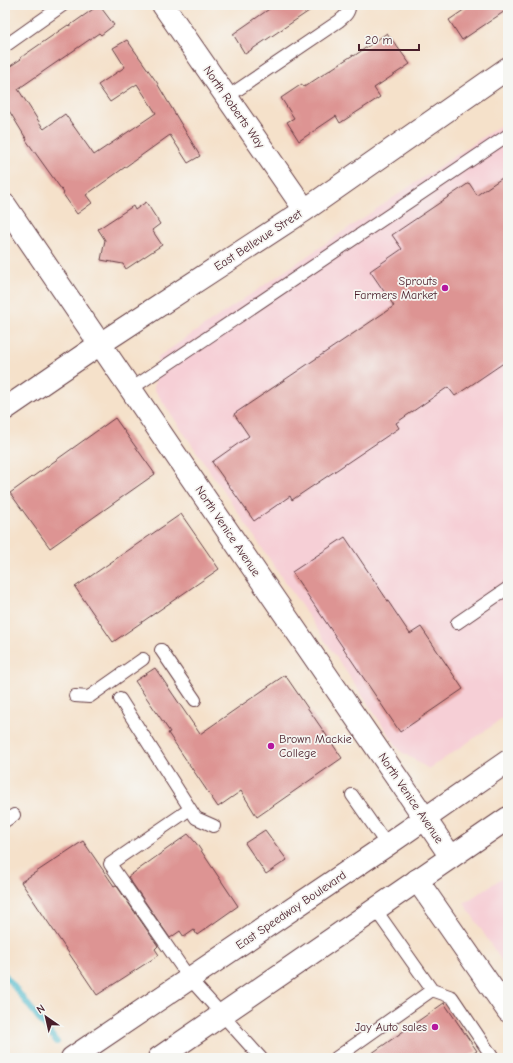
<svg xmlns="http://www.w3.org/2000/svg" width="513" height="1063" font-family="'Comic Neue',sans-serif">
	<rect width="100%" height="100%" fill="#f6f6f2"/>
	<filter id="ink" filterUnits="userSpaceOnUse"><feTurbulence type="fractalNoise" baseFrequency=".025" numOctaves="2"/><feDisplacementMap in="SourceGraphic" scale="8" xChannelSelector="R" yChannelSelector="G"/><feConvolveMatrix kernelMatrix="1 2 1 2 8 2 1 2 1" color-interpolation-filters="sRGB"/></filter>
	<filter id="wash" filterUnits="userSpaceOnUse"><feTurbulence type="fractalNoise" baseFrequency=".012" numOctaves="4" result="noise"/><feDisplacementMap in="SourceGraphic" scale="16" xChannelSelector="R" yChannelSelector="G"/><feGaussianBlur stdDeviation="0.9" result="paint"/><feColorMatrix in="noise" values="0 0 0 0 0 0 0 0 0 0 0 0 0 0 0 0 0 1.4 0 .05"/><feComposite in="paint" operator="in"/></filter>
	<g filter="url(#wash)">
		<rect width="100%" height="100%" fill="#f5e1ca"/>
		<path fill="#f6cfd6" d="M508,120V715L429,769L400,751L154,389L158,357Z
			M508,874V971L464,903Z"/>
		<g fill="none" stroke-linecap="round" stroke-linejoin="round">
			<path stroke="#4fbacc" stroke-width="6" d="M5,975L57,1042"/>
		</g>
		<g id="blocks">
			<path fill="#dd9493" d="M99,5L114,25L101,35L99,33L18,89L43,128L44,129L65,114L94,155L156,113L137,84L110,102L98,85L125,67L113,48L127,40L158,84V85L200,156L188,163L170,135L86,195L92,203L77,214L63,194L64,193L26,140H27L5,104V67L6,69L21,59L20,58L68,25L69,26Z
				M275,5H318L245,54L233,34Z
				M471,5H508V9L462,40L449,20Z
				M387,33L410,64L374,88L380,97L340,123L336,116L299,141L287,122L294,118L281,98L302,84L304,87L353,55L354,56Z
				M508,174V360L455,396L448,387L396,423L399,428L292,500L290,496L254,521L212,462L249,436L234,414L394,306L370,271L402,249L392,235L469,183L477,195Z
				M146,202L160,224L152,230L162,245L126,269L123,264L101,260L105,240L98,229L133,206L135,210Z
				M115,418L155,474L50,548L10,493Z
				M181,514L219,569L113,642L75,587Z
				M345,537L410,634L421,627L463,689L400,732L292,572Z
				M155,668L200,734L285,675L342,758L257,817L241,791L218,807L168,733L170,732L135,681Z
				M265,830L287,860L266,874L245,843Z
				M188,834L196,843L238,906L197,935L194,930L184,937L180,931L170,938L128,877Z
				M83,841L114,886L116,885L158,946L155,949L159,955L97,995L21,882Z
				M444,1003L477,1051L466,1058H365Z"/>
		</g>
	</g>
	<g filter="url(#ink)">
		<use href="#blocks" fill-opacity="0" stroke="#643c43" stroke-width="1"/>
		<g fill="none" stroke-linecap="round" stroke-linejoin="round">
			<g stroke="#643c43" stroke-width="14">
				<path id="lane" d="M5,46L63,5
					M227,97L339,21C345,16 350,12 349,5
					M131,389L508,135
					M457,623L508,588
					M161,650L195,700
					M75,696L89,697L143,659
					M120,699L196,818L214,826
					M352,795L387,845
					M190,809L110,864L190,979L261,1058
					M5,821L14,815
					M432,990L452,997L493,1058
					M336,1058L432,990L375,909"/>
			</g>
			<g stroke="#643c43" stroke-width="24">
				<path id="street" d="M163,5L305,210
					M5,205L257,574L409,795L451,857
					M5,409L100,344L305,210L508,68
					M417,880L508,1011"/>
			</g>
			<g stroke="#643c43" stroke-width="24">
				<path id="primary" d="M72,1058L387,845L508,761
					M159,1058L508,818"/>
			</g>
			<use href="#lane" stroke="#fff" stroke-width="12"/>
			<use href="#street" stroke="#fff" stroke-width="22"/>
			<use href="#primary" stroke="#fff" stroke-width="22"/>
		</g>
	</g>
	<g fill="#b5179e" stroke="#f6f6f2" stroke-width="1.5">
		<circle cx="445" cy="288" r="4"/>
		<circle cx="271" cy="746" r="4"/>
		<circle cx="435" cy="1027" r="4"/>
	</g>
	<g text-anchor="middle" stroke-width="3.5" stroke-linejoin="round" paint-order="stroke">
		<g font-size="12" fill="#4a1f2b" stroke="#f6f6f2">
			<text transform="translate(234 107) rotate(55)" y="4">North Roberts Way</text>
			<text transform="translate(258 240) rotate(-33)" y="4">East Bellevue Street</text>
			<text transform="translate(228 531) rotate(56)" y="4">North Venice Avenue</text>
			<text transform="translate(411 798) rotate(56)" y="4">North Venice Avenue</text>
			<text transform="translate(291 910) rotate(-34)" y="4">East Speedway Boulevard</text>
		</g>
		<g font-size="12" fill="#4a1f2b" stroke="#f6f6f2" text-anchor="end">
			<text x="437" y="285">Sprouts<tspan x="437" dy="14">Farmers Market</tspan></text>
			<text x="279" y="743" text-anchor="start">Brown Mackie<tspan x="279" dy="14">College</tspan></text>
			<text x="427" y="1031">Jay Auto sales</text>
		</g>
	</g>
	<rect width="513" height="1063" fill="none" stroke="#f6f6f2" stroke-width="20"/>
	<g transform="translate(46 1017) rotate(326)" stroke="#f6f6f2" stroke-width="3" paint-order="stroke">
	<path d="M0-3L7 15L0 10L-7 15Z" fill="#4a1f2b"/>
	<text y="-6" font-size="11" font-weight="bold" text-anchor="middle" fill="#4a1f2b">N</text>
	</g>
	<path d="M359 44v6h60v-6" fill="none" stroke="#4a1f2b" stroke-width="2"/>
	<text x="365" y="44" font-size="12" fill="#4a1f2b" stroke="#f6f6f2" stroke-width="3" paint-order="stroke">20 m</text>
</svg>
